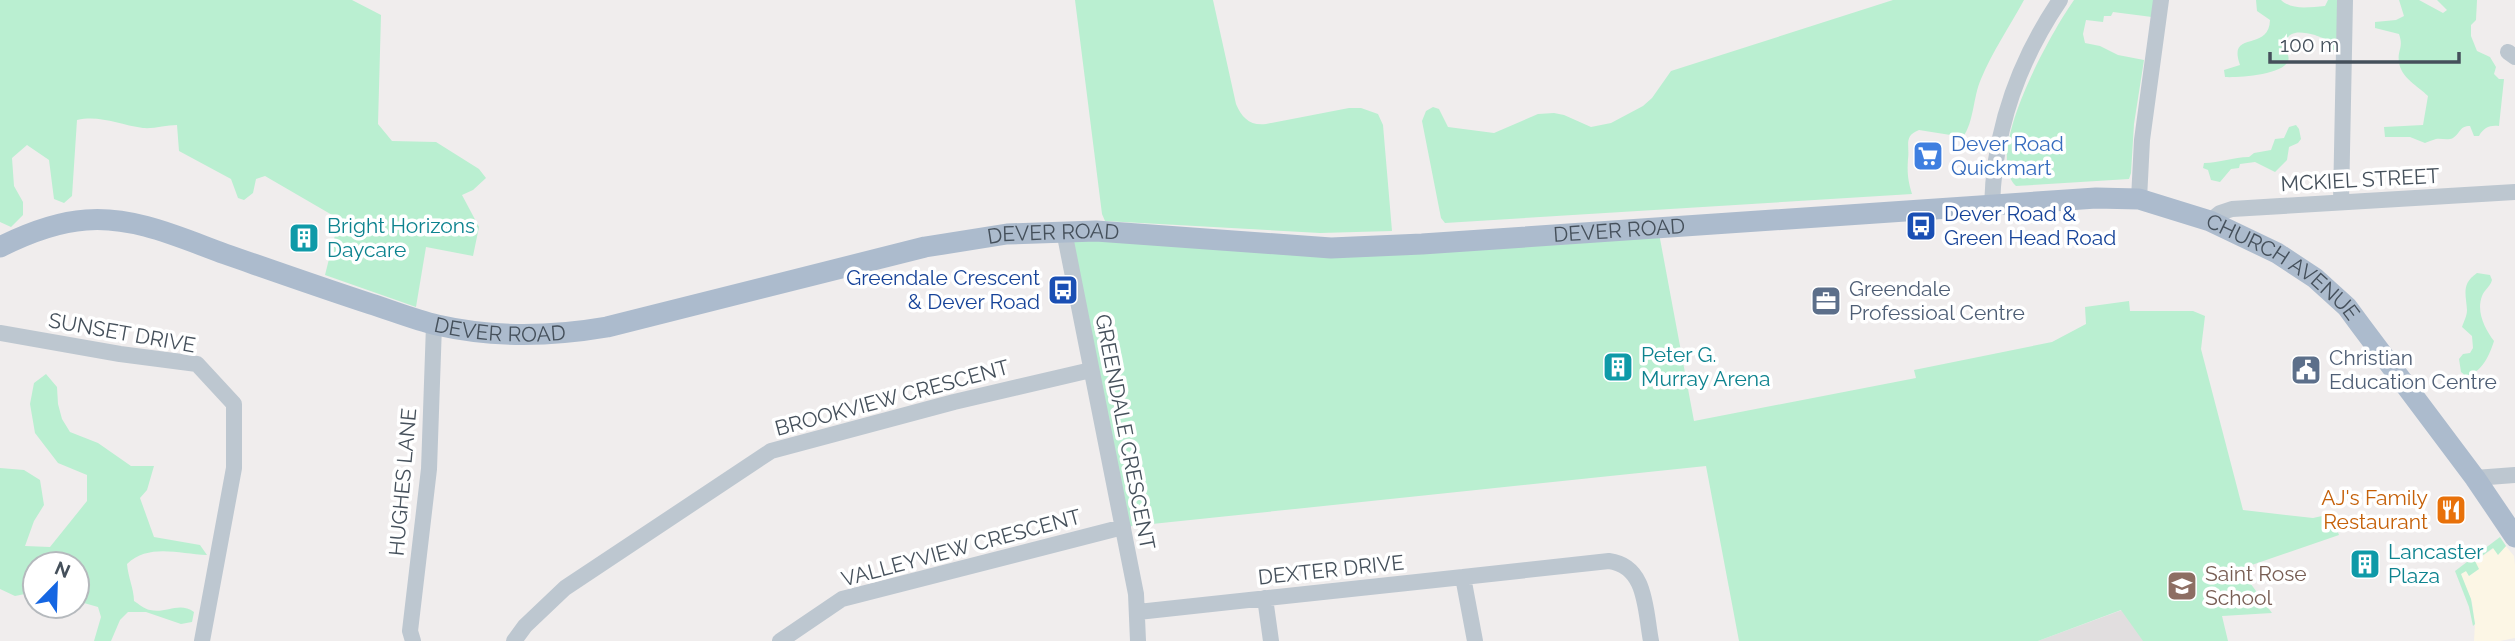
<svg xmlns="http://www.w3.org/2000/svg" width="2515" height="641" font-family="Raleway,sans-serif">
	<rect width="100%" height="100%" fill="#f0eded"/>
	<path fill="#fcf6e5" d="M2506,546L2514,556L2515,565V638L2500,641H2474L2475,624L2472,602L2460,574L2466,571L2469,576L2474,562L2494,548L2498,554Z"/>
	<path fill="#e1dedf" d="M2122,610L2228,641H2038Z"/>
	<path fill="#baefd1" d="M0,0H352L381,15L378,124L392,141L436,142L479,169L486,178L473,190L462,195L479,227L473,256L426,247L416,307L325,275L339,219L265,176L256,179L253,193L244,200L238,198L231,179L179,151L177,125C166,125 154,129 143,128C119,125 101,115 77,120L72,196L64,203L54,199L49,160L27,145L12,158L14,186L23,202V215L11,227L0,222Z
		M1075,0H1213L1236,104C1242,118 1250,126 1266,124L1349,108H1361L1378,114L1383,125L1392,231L1320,233L1105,221L1102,214Z
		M1893,0H2024C2010,26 1992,52 1981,79C1973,97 1974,122 1963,137L1919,130C1903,136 1910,146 1908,159C1907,173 1908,181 1912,194L1445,223L1441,218L1422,121L1426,111L1433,107L1439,109L1448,127L1494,133L1538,114L1554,113L1564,115L1591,127L1611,123L1643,106L1652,98L1671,71Z
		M2074,0H2155L2152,17L2113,12L2111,16H2104L2103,22L2086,20L2083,34L2085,43L2100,46L2118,55L2144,60L2134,124L2131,173L2129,179L2016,186C1982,154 2052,31 2074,0Z
		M2256,0H2281C2293,11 2310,7 2325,6L2328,0H2339L2336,50H2333C2330,47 2329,43 2326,40C2324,38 2317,36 2315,35C2299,31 2286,29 2284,49C2307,74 2237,78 2225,77L2224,70L2240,65C2227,29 2269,53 2270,20L2257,11Z
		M2399,0H2419L2443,13L2447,10L2437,0H2477L2476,20L2471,25V36L2477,51L2490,57L2496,67L2494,74L2499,79H2504L2499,126C2490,125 2484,127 2479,136H2474L2470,126C2459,126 2461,133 2453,138C2447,141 2442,138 2436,139C2432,140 2428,142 2425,143L2410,137H2385L2384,127L2423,125L2428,96C2418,86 2401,78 2399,62C2397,50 2404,48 2399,34L2375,28V22L2396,20L2404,16Z
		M2296,125L2299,129L2301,139L2298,143L2289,147L2287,160L2275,172L2255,162L2240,164L2239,168L2231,169L2220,182L2211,180L2208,170L2203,168L2204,163C2220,163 2233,157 2249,157L2254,153L2271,150L2275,139L2284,138L2289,127Z
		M1658,228L1694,421L1916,378L1914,370L2052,342L2086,324L2085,307L2129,301L2130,311H2193L2205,316L2201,349L2243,510L2313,518L2331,514L2339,535L2240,569L2272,613L2222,616L2228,641H2143L2121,610L2038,641H1739L1706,466L1123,527L1064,231L1250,243Z
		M2477,273L2490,275L2492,280C2490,287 2485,289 2482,296C2476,312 2485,329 2494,341C2490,354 2482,373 2466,376L2461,372L2459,359L2463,354L2470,353L2473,348L2472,336L2462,327C2464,321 2467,316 2467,310C2466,294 2461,284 2477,273Z
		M46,374L57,387L58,404L62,419L70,432L98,443L131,466H154L147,490L140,498L154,537L200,545L207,555C179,554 149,543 127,564C128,577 134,589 134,601C139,604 144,609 150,610C166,614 179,601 194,612L192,622L181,624L146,612H128L120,620L111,641H94L101,617L98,607L77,601V564H35V592L15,596L0,589V468L24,470L40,480L44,505L34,521L25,546L50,547L87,501V475L58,463L35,433L30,404L34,383Z
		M2500,537L2506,546L2498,555L2493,548L2475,561L2479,569L2469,576L2466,571L2461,574L2471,599L2475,624L2473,626L2469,607L2455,571Z"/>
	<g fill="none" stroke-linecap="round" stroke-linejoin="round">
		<path stroke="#bdc7d0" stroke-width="16" d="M2508,52L2515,57
			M2139,199L2142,140L2161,0
			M2341,202L2345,0
			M1992,206C1994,131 2018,62 2060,0
			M2210,221L2220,213L2232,209L2515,192
			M1064,231L1136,594L1138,641
			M0,333L120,354L197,364L234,404V468L202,641
			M2475,478L2515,475
			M1463,577L1609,561C1647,566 1645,610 1651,641
			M1265,598L1271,641
			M1138,612L1463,577L1475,641
			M413,641L410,631L429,469L434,325
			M514,641L525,626L565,588L771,451L954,402L1091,370
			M780,641L842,599L1123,527"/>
		<path stroke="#acbbcd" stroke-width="21" id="s1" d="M0,247C26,234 57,222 86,220C134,216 181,238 225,254C274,271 322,288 371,304C393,311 415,320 437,325C494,338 549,337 607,327L925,247L1007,234L1096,231L1331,248L1422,244L2096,198L2139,199L2210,221L2277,253L2315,278L2347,307L2361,326L2475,478L2515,537"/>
	</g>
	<defs>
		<g id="supermarket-square" transform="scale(1.575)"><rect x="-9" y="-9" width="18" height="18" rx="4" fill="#3f7fe0" stroke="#fff"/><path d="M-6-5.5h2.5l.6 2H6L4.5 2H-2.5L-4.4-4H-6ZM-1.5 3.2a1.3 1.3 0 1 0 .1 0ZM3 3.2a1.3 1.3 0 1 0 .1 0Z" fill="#fff"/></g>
		<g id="bus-square" transform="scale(1.575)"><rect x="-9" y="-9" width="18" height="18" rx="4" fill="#1a4fb4" stroke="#fff"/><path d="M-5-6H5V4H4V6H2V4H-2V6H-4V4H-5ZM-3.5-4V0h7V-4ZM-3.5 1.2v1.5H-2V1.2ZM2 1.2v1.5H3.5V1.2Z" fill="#fff"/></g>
		<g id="building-square" transform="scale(1.575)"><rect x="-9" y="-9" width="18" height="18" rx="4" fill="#0f9aa8" stroke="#fff"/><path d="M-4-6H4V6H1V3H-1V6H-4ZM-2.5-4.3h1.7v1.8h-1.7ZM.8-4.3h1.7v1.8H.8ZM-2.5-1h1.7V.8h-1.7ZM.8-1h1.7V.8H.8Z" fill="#fff"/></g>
		<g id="office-square" transform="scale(1.575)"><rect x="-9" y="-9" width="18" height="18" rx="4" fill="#5c6f8a" stroke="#fff"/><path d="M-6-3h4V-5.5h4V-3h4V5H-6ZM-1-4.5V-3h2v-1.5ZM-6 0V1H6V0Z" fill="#fff"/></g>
		<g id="civic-square" transform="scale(1.575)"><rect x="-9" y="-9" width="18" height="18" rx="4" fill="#5c6f8a" stroke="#fff"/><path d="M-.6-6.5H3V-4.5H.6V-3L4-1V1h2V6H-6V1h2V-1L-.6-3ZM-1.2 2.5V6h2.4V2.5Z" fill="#fff"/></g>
		<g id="restaurant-square" transform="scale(1.575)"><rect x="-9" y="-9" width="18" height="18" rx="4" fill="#e8710a" stroke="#fff"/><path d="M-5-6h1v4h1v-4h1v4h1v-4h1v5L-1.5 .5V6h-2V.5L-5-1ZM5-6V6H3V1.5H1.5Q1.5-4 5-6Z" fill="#fff"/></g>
		<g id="school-square" transform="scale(1.575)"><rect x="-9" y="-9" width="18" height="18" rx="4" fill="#8d6e63" stroke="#fff"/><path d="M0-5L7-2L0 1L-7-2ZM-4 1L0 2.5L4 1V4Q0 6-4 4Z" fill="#fff"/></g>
	</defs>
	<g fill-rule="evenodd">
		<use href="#supermarket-square" x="1928" y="156"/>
		<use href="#bus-square" x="1921" y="226"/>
		<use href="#building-square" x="304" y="238"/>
		<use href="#bus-square" x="1063" y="290"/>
		<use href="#office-square" x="1826" y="301"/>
		<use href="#building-square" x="1618" y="367"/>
		<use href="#civic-square" x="2306" y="370"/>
		<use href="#restaurant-square" x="2451" y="510"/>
		<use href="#building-square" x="2365" y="564"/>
		<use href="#school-square" x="2182" y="586"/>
	</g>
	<g text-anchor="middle" stroke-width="7" stroke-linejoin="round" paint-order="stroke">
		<g font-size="21" fill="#366cbe" stroke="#fff" text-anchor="start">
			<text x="1951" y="151">Dever Road<tspan x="1951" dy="24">Quickmart</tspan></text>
		</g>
		<g font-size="21" fill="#45505b" stroke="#fff">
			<text transform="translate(2360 180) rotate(-3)" y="7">MCKIEL STREET</text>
			<text dy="7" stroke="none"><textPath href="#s1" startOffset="1654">DEVER ROAD</textPath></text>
			<text dy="7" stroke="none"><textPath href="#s1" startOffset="1087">DEVER ROAD</textPath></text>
			<text dy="7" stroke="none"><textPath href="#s1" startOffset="2336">CHURCH AVENUE</textPath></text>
			<text dy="7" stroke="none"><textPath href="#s1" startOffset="522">DEVER ROAD</textPath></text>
			<text transform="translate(122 333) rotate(10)" y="7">SUNSET DRIVE</text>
			<text transform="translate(892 398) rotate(-15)" y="7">BROOKVIEW CRESCENT</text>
			<text transform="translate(1125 432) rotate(79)" y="7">GREENDALE CRESCENT</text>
			<text transform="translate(403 482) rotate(-85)" y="7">HUGHES LANE</text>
			<text transform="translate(961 548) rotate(-15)" y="7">VALLEYVIEW CRESCENT</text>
			<text transform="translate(1331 570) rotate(-6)" y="7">DEXTER DRIVE</text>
		</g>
		<g font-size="21" fill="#164399" stroke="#fff" text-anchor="start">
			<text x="1944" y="221">Dever Road &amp;<tspan x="1944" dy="24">Green Head Road</tspan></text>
			<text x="1040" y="285" text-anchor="end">Greendale Crescent<tspan x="1040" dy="24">&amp; Dever Road</tspan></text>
		</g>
		<g font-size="21" fill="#0d838f" stroke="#fff" text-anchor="start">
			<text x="327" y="233">Bright Horizons<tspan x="327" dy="24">Daycare</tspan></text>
			<text x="1641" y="362">Peter G.<tspan x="1641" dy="24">Murray Arena</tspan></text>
			<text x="2388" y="559">Lancaster<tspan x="2388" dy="24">Plaza</tspan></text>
		</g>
		<g font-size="21" fill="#4e5e75" stroke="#fff" text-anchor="start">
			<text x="1849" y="296">Greendale<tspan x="1849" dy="24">Professioal Centre</tspan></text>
			<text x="2329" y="365">Christian<tspan x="2329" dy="24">Education Centre</tspan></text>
		</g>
		<g font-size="21" fill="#c56008" stroke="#fff" text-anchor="end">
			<text x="2428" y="505">AJ's Family<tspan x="2428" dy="24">Restaurant</tspan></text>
		</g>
		<g font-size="21" fill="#785e54" stroke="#fff" text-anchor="start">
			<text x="2205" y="581">Saint Rose<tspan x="2205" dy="24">School</tspan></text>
		</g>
	</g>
	<g transform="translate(56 585) rotate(23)"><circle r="33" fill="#ffffff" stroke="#b5b9bd" stroke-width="2"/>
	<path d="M0-5L12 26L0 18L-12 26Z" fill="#1566e2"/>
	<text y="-10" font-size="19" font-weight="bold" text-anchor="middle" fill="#45505b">N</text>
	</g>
	<path d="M2270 52v10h189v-10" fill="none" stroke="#45505b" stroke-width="3.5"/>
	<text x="2280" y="52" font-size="21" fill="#45505b" stroke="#ffffff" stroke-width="5" paint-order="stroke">100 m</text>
</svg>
